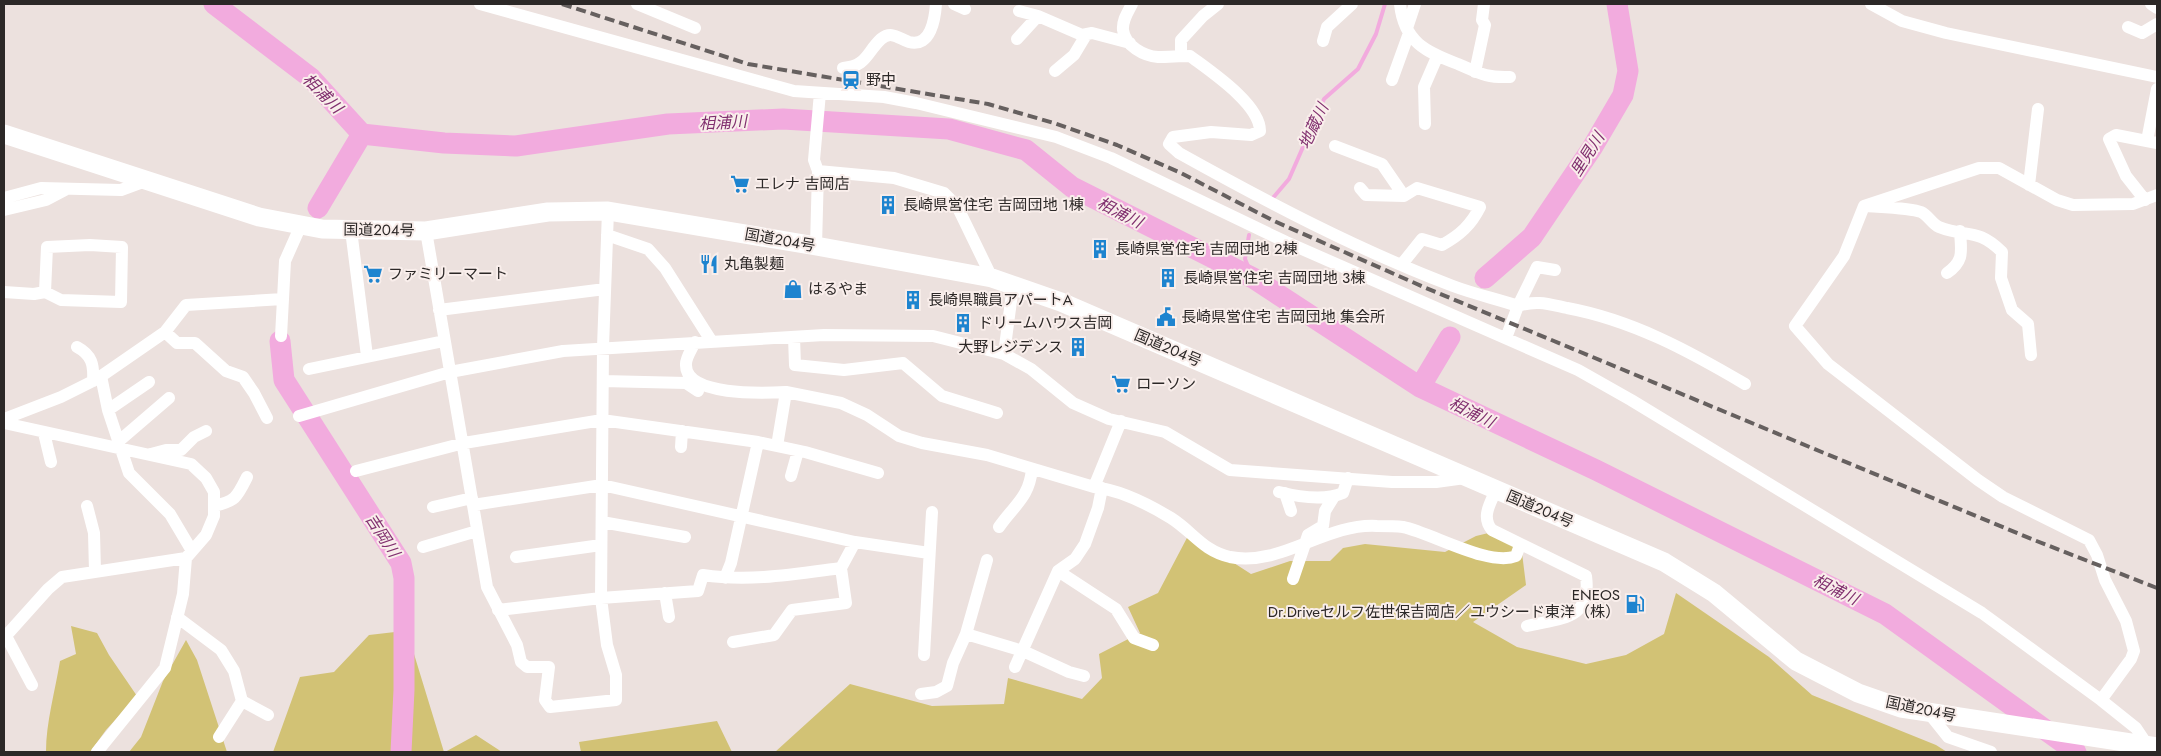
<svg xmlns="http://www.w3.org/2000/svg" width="2161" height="756" font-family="Jost,'Noto Sans JP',sans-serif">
	<rect width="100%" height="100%" fill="#ece1de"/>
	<path fill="#d2c275" d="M1501,530L1521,545L1526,585L1473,622L1517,647L1586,664L1626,655L1664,634L1676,593L1769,657L1812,695L1936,745L1947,752H775L850,684L932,706L1004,704L1008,678L1082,699L1102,678L1099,654L1140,633L1128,607L1158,593L1189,534L1251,574L1290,561H1330L1343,548L1365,544L1445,552L1476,536Z
		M71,626L97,633L109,655L137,696L106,730L90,752H46C46,722 55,692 60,661L76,654Z
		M395,632L414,654L444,752H273L300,677L334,672L369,635Z
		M186,640L197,660L227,752H129L141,737L163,681Z
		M717,721L732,752H581L579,742Z
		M476,735L502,752H445Z"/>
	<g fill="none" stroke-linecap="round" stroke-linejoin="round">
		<path stroke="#f2abde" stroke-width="4" d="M1272,199L1289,179L1324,99L1358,69L1376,34L1385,4
			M1249,235L1245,259L1253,278"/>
		<path stroke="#f2abde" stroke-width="21" d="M214,4L311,78L362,134L444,143L516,146L668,124L783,119L949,129L1026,150L1072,187L1253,278L1420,387L1596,470L1885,614L2076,752
			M318,208L362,134
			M1485,278L1532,237L1592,148L1623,95L1628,71L1617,4
			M280,341L284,380L401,563L404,578V690L401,752
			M1420,387L1450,337"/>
		<path stroke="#fff" stroke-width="12" d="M480,4L794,91L884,97L916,103L1056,137L1111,158L1286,242L1578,370L1631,400L1982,613L2101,700L2136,728L2148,746
			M637,4L695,28
			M954,4L965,9
			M1132,4C1128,12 1122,20 1123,30C1125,46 1144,56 1158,57C1169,57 1179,56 1190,56C1210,71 1260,104 1260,131L1251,135L1211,132L1173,137L1169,144L1179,153C1267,202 1358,250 1453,286C1474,294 1497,299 1518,306L1506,338
			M1400,4C1404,42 1426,52 1458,64C1479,73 1486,78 1510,77
			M1871,4L1902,21L1946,33L2157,77
			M2151,4L2157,8
			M1019,11L1038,16L1082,35L1092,33L1130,43
			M2128,27L2142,33L2157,24
			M1407,28L1415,4
			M1017,39L1038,16
			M1323,41L1327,27L1352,4
			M1181,56V40L1203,16L1218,4
			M843,68C867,66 866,53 881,39C892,30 899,39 909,42C931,48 935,18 936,4
			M1055,71L1074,55L1086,35
			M1475,72L1485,25L1482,20L1484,4
			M1392,80L1409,33
			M1425,124L1424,87L1437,57
			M2147,141L2157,89
			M1335,146L1382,164L1404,196L1417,188L1480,207C1471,225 1460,235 1442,245L1422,239L1402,264
			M818,171L894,178L944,193L957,206L992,278
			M2029,185L2038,109
			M1360,188L1366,195L1404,196
			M4,198L41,188L121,190L148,180
			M2145,200L2126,176L2109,139L2116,135L2157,143
			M1867,206C1879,207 1911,208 1921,212C1928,215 1932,224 1939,227C1966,238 1977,227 2002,252L2001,278L2012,310L2028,324L2031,355
			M4,210L46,200L65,190
			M351,230L367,356
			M426,231L487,587L517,645L521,662L527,667H549L545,700L550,707L616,700V675L607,645L601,598L603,347L608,211
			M607,235L648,249L665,268L712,342
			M816,246L818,171L814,160L820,93
			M1947,273C1965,260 1961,251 1960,231
			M4,292L34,294L45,292L61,300L121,302L122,247L90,245L47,247L45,292
			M1518,306C1537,300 1548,304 1567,308C1632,320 1689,351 1745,384
			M1518,306L1537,267L1555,270
			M439,310L605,289
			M165,332L177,343H195L226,371L243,377L254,393L267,418
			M281,336L283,299
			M794,337L795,365L844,370L903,363L942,396L997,413
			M695,342C692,349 686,357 686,364C684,397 765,393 786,392L777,446
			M77,347C92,355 94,365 93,381
			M1004,354L1013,286
			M309,369L444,341
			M101,376L108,410L129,473L170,514L192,551
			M603,381L686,383L698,391
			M786,392L841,403L867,415L899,436L922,443L987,455L1094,487
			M108,410L149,382
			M299,416L450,372L563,351L824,335L933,336L1004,354L1031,369L1073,403L1109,419L1165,432L1230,470L1392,482H1436L1465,478
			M4,419L61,397L97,379L165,332L186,305L283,299L285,261L301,225
			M1121,421L1094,487C1120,490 1148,504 1171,518C1193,532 1203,551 1230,557C1282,567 1325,523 1377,526C1385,526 1395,526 1403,527C1432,533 1489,567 1516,556L1520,545
			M4,423L191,464L206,478L214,492V516L206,535L186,558L62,577L48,589L4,638
			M44,433L51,462
			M119,441L169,398
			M681,447L682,431
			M151,454L166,450H181L194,437L206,431
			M356,471L464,443L602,420L758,442
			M791,476L798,451
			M1496,490C1490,504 1481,517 1492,530L1586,576C1592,620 1561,618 1527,626
			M1279,492C1299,497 1324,501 1343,493L1348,478
			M1285,493L1291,511
			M473,505L602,485L855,542L929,553
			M87,506L94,533L95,571
			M214,506C236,501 237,497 247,477
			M433,507L472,498
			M602,522L685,537
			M999,527C1015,504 1029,498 1032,469
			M423,547L477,531
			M516,557L601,545
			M987,560L966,634L1023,651L1069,672L1084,676
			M1058,571L1116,609L1134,638L1153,645
			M725,578L731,563L758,442L805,452L878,473
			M1293,579L1308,535L1323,526L1325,511L1333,498
			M665,593L669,617
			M498,610L601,598L698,591L703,575C750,582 795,574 841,568L855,542
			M177,617L221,650L234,671L242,701L268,715
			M6,636L32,685
			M733,642L774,635L792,610L846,603L841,568
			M924,655L932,512
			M1015,667L1058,571L1075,559L1085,544L1098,508L1102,488
			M921,694L936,692L947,686L953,663L966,634
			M2101,700L2131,659L2134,651L2126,621L2105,580L2097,555L2089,540L2003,497L1978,480L1828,364L1795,326L1844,256L1864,206L1979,168H1999L2057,200L2073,205L2133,204L2157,195
			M1928,712L1948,737L1991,752
			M219,737L242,701
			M97,752L165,668L183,594L186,558"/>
		<path stroke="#fff" stroke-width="19" d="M4,134L259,217L322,229L426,231L548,212L608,211L816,246L992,278L1061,302L1664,562L1714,593L1796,661L1858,693L1901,708L2157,747"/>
		<path stroke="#66605f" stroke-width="4" stroke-dasharray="10 5" stroke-linecap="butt" d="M562,4L748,64L988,104L1054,123L1117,145L1181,173L1274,221L1426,288L2034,540L2157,588"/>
	</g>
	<defs>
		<g id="station-bare" transform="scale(1.5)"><path d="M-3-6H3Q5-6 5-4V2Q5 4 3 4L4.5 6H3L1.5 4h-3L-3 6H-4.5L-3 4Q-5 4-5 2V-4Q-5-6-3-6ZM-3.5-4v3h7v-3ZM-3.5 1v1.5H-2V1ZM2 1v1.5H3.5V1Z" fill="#1e84cf" stroke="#f9eeeb" stroke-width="2.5" paint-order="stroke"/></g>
		<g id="supermarket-bare" transform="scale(1.5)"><path d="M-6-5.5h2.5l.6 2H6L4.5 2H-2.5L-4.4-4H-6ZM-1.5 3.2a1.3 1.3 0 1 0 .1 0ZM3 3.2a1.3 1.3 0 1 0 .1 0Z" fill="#1e84cf" stroke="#f9eeeb" stroke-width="2.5" paint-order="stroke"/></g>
		<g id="building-bare" transform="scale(1.5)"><path d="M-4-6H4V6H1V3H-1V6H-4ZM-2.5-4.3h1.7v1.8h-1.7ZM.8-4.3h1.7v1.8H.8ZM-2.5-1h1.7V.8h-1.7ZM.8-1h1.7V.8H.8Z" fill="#1e84cf" stroke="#f9eeeb" stroke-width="2.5" paint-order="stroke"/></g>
		<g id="restaurant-bare" transform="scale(1.5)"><path d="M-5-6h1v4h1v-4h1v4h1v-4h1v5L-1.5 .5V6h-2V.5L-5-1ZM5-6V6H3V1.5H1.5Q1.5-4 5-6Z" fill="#1e84cf" stroke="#f9eeeb" stroke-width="2.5" paint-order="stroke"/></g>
		<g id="shop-bare" transform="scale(1.5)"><path d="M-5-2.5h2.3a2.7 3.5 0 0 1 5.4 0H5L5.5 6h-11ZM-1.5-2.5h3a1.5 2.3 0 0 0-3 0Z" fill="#1e84cf" stroke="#f9eeeb" stroke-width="2.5" paint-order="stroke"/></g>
		<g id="civic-bare" transform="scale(1.5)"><path d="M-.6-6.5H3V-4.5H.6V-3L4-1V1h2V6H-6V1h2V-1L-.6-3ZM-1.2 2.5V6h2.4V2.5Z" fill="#1e84cf" stroke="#f9eeeb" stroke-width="2.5" paint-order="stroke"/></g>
		<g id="fuel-bare" transform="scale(1.5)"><path d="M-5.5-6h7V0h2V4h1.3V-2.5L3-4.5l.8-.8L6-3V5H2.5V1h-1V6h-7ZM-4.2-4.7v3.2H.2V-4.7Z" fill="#1e84cf" stroke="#f9eeeb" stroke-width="2.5" paint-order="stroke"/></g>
	</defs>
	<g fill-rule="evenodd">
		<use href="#station-bare" x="851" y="80"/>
		<use href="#supermarket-bare" x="740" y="184"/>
		<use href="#building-bare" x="888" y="205"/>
		<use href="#building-bare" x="1100" y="249"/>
		<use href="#restaurant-bare" x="709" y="264"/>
		<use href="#supermarket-bare" x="373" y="274"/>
		<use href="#building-bare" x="1168" y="278"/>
		<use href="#shop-bare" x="793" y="289"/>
		<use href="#building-bare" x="913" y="300"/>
		<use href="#civic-bare" x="1166" y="317"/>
		<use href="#building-bare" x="963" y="323"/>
		<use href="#building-bare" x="1078" y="347"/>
		<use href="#supermarket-bare" x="1121" y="384"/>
		<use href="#fuel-bare" x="1635" y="604"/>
	</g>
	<g text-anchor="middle" stroke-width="4" stroke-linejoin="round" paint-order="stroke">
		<g font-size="15" fill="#2c2827" stroke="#f9eeeb" text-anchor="start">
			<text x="866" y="85">野中</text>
			<text x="755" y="189">エレナ 吉岡店</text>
			<text x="903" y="210">長崎県営住宅 吉岡団地 1棟</text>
			<text x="1115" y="254">長崎県営住宅 吉岡団地 2棟</text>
			<text x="724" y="269">丸亀製麺</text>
			<text x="388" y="279">ファミリーマート</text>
			<text x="1183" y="283">長崎県営住宅 吉岡団地 3棟</text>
			<text x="808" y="294">はるやま</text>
			<text x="928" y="305">長崎県職員アパートA</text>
			<text x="1181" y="322">長崎県営住宅 吉岡団地 集会所</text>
			<text x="978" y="328">ドリームハウス吉岡</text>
			<text x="1063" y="352" text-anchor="end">大野レジデンス</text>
			<text x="1136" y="389">ローソン</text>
			<text x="1620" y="600" text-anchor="end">ENEOS<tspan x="1620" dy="17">Dr.Driveセルフ佐世保吉岡店／ユウシード東洋（株）</tspan></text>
		</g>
		<g font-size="15" fill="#2c2827" stroke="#f9eeeb">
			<text transform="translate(379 230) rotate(1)" y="5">国道204号</text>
			<text transform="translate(780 240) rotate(10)" y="5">国道204号</text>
			<text transform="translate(1168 348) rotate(23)" y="5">国道204号</text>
			<text transform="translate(1540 509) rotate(23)" y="5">国道204号</text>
			<text transform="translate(1921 709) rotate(12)" y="5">国道204号</text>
		</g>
		<g font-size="16" font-style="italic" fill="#81306f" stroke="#f9eeeb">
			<text transform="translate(323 93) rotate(45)" y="6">相浦川</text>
			<text transform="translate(723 122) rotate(-3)" y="6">相浦川</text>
			<text transform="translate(1313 126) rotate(-65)" y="6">地蔵川</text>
			<text transform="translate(1587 154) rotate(-58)" y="6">里見川</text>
			<text transform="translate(1120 212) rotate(27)" y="6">相浦川</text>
			<text transform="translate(1472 412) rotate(26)" y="6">相浦川</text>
			<text transform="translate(383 535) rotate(57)" y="6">吉岡川</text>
			<text transform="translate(1836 589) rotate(26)" y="6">相浦川</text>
		</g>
	</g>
	<rect width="2161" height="756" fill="none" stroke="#2c2827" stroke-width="10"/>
</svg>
